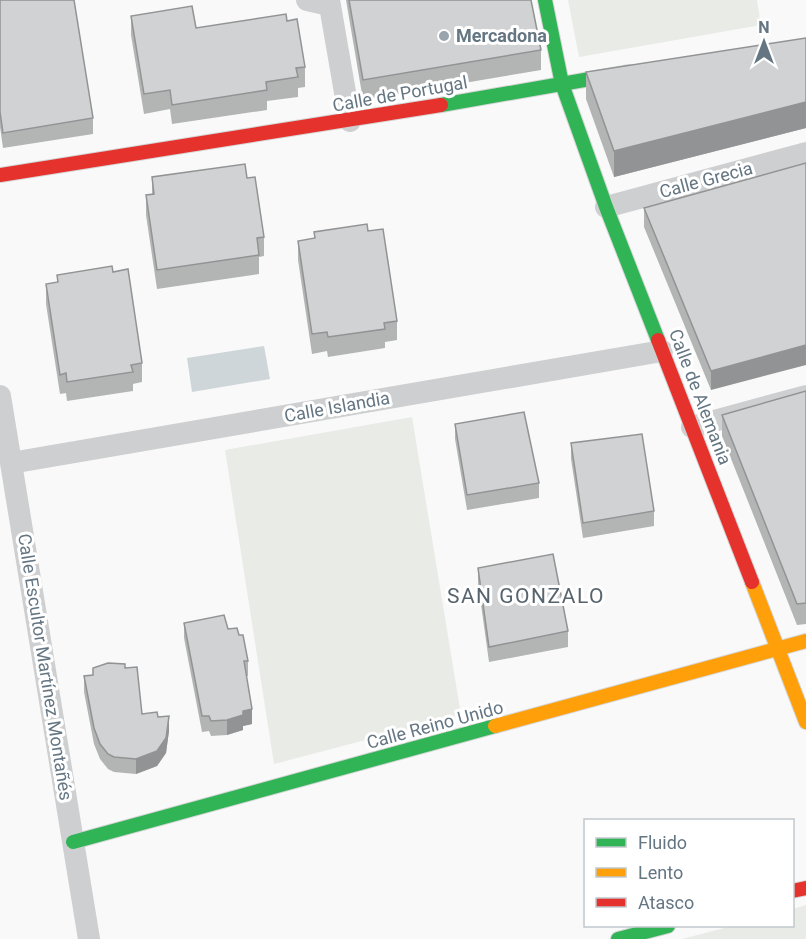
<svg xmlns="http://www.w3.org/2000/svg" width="806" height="939" font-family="Roboto,sans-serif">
	<rect width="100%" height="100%" fill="#f9f9f9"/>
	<path fill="#e8ebe6" d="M568,0H757L761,25L579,57Z
		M412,417L461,715L274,764L225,450Z
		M806,905V939H682L732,926H792L793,909Z"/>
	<path fill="#ced6d9" d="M264,346L270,379L192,392L187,358Z"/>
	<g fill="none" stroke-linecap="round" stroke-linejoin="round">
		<g stroke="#d5d6d7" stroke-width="16">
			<path id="fast" d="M545,0L562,84L606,207L658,340
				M441,105L630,72
				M73,842L495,726
				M618,939L668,926"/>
		</g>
		<g stroke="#d5d6d7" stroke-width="16">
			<path id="slow" d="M752,582L806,722
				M495,726L806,641"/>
		</g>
		<g stroke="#d5d6d7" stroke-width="16">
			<path id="jam" d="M0,175L441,105
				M658,340L752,582
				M792,891L806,888"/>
		</g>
		<path stroke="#cecfd0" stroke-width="22" d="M307,0L329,5
			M329,0L350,121
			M606,207L806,153
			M0,396L89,939
			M692,427L806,396
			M11,463L662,351"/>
		<use href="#fast" stroke="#30b455" stroke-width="14"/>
		<use href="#slow" stroke="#ff9f0a" stroke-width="14"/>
		<use href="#jam" stroke="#e5322d" stroke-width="14"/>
	</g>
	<path fill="#b3b5b5" d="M0,0L93,118V134L3,148L0,127Z
		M346,0H531L541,50V70L363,100Z
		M131,16L196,28L287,21L305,67V87L298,88V97L267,101V110L172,124L170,109L144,114L131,35Z
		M806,38V128L614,177L586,99V72Z
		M806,163L711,390L644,227V208Z
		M152,177L247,178L264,237V256L259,257V274L157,289L146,215V195L152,194Z
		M368,231L397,321V340L385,342V348L328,357L327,351L312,354L298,260V241L314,239V232Z
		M113,272L142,363V382L133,384V391L67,401L66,393L60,394L46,304V284L57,283V275Z
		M806,391V624L797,625L722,436V415Z
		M455,424L539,483V498L467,510L455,439Z
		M571,443L654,511V526L583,538L571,459Z
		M478,568L568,631V647L489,662L478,583Z
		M184,623L228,629L239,635L248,661V676H246L252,724L243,726V730L227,735L211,736L209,731L202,732L184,638Z
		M93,668H125L142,714L158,717L169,731L166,753L157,766L136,774L114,772L108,769L100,759L94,744L84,692V676L93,675Z"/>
	<path fill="#929394" d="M806,102V128L614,177V151Z
		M806,345V365L711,390V371Z
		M252,709V724L243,726V730L227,735V720L243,711Z
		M169,716V731L166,753L157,766L136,774V759Z"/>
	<path fill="#d0d2d3" stroke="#929394" stroke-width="1.5" d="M0,0H74L93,118L3,133L0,112Z
		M349,0H531L541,50L363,80Z
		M192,6L196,28L286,14L287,21L297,19L305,67L296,68L298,77L266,82L267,90L172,105L170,90L144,94L131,16Z
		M806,38V102L614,151L586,72Z
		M806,163V345L711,371L644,208Z
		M245,164L247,178L255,177L264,237L257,238L259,255L157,270L146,195L154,194L152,177Z
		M367,224L368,231L383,229L397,321L384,323L385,329L328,337L327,332L312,334L298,241L315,238L314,232Z
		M112,266L113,272L128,269L142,363L131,365L133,372L67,382L66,373L60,375L46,284L58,282L57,275Z
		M806,391V603L797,604L722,415Z
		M524,412L539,483L467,495L455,424Z
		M642,434L654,511L583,523L571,443Z
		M553,554L568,631L489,647L478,568Z
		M224,615L228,629L237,628L239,635H243L248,661H244L252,709L243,711V715L227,720L211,721L209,716H202L184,623Z
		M108,663L125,664V668L137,667L142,714L157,712L158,717L169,716L166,738L157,751L136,759L114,757L108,754L100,744L94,728L84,676L93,675V668Z"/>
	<circle fill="#99a4ac" stroke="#fff" stroke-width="2" cx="444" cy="36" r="6"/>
	<g text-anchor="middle" stroke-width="6" stroke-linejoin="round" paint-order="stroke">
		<g font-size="18" font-weight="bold" fill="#657683" stroke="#fff" text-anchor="start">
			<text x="456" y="42">Mercadona</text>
		</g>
		<g font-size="18" fill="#657683" stroke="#fff">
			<text transform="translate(400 94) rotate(-10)" y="6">Calle de Portugal</text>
			<text transform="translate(706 180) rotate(-15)" y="6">Calle Grecia</text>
			<text transform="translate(700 397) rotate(69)" y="6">Calle de Alemania</text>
			<text transform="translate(337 407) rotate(-10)" y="6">Calle Islandia</text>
			<text transform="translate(45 667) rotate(81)" y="6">Calle Escultor Martínez Montañés</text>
			<text transform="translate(435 725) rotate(-15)" y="6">Calle Reino Unido</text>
		</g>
		<g font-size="21" letter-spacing="1.5" fill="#57646e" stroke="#fff">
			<text x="526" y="603">SAN GONZALO</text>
		</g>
	</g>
	<rect x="584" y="819" width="210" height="108" fill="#ffffff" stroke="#c1c8cd" stroke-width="1.5"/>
	<rect x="596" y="838" width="30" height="9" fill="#30b455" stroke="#c1c8cd" stroke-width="1.5"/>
	<text x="638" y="849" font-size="18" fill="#657683">Fluido</text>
	<rect x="596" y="868" width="30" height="9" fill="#ff9f0a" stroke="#c1c8cd" stroke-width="1.5"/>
	<text x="638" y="879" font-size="18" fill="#657683">Lento</text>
	<rect x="596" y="898" width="30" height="9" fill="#e5322d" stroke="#c1c8cd" stroke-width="1.5"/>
	<text x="638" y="909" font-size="18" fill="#657683">Atasco</text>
	<g transform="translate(764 42)" stroke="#ffffff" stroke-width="4.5" paint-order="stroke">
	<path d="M0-4.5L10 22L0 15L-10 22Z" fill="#657683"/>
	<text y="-9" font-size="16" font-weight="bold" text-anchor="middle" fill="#657683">N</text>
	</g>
</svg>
